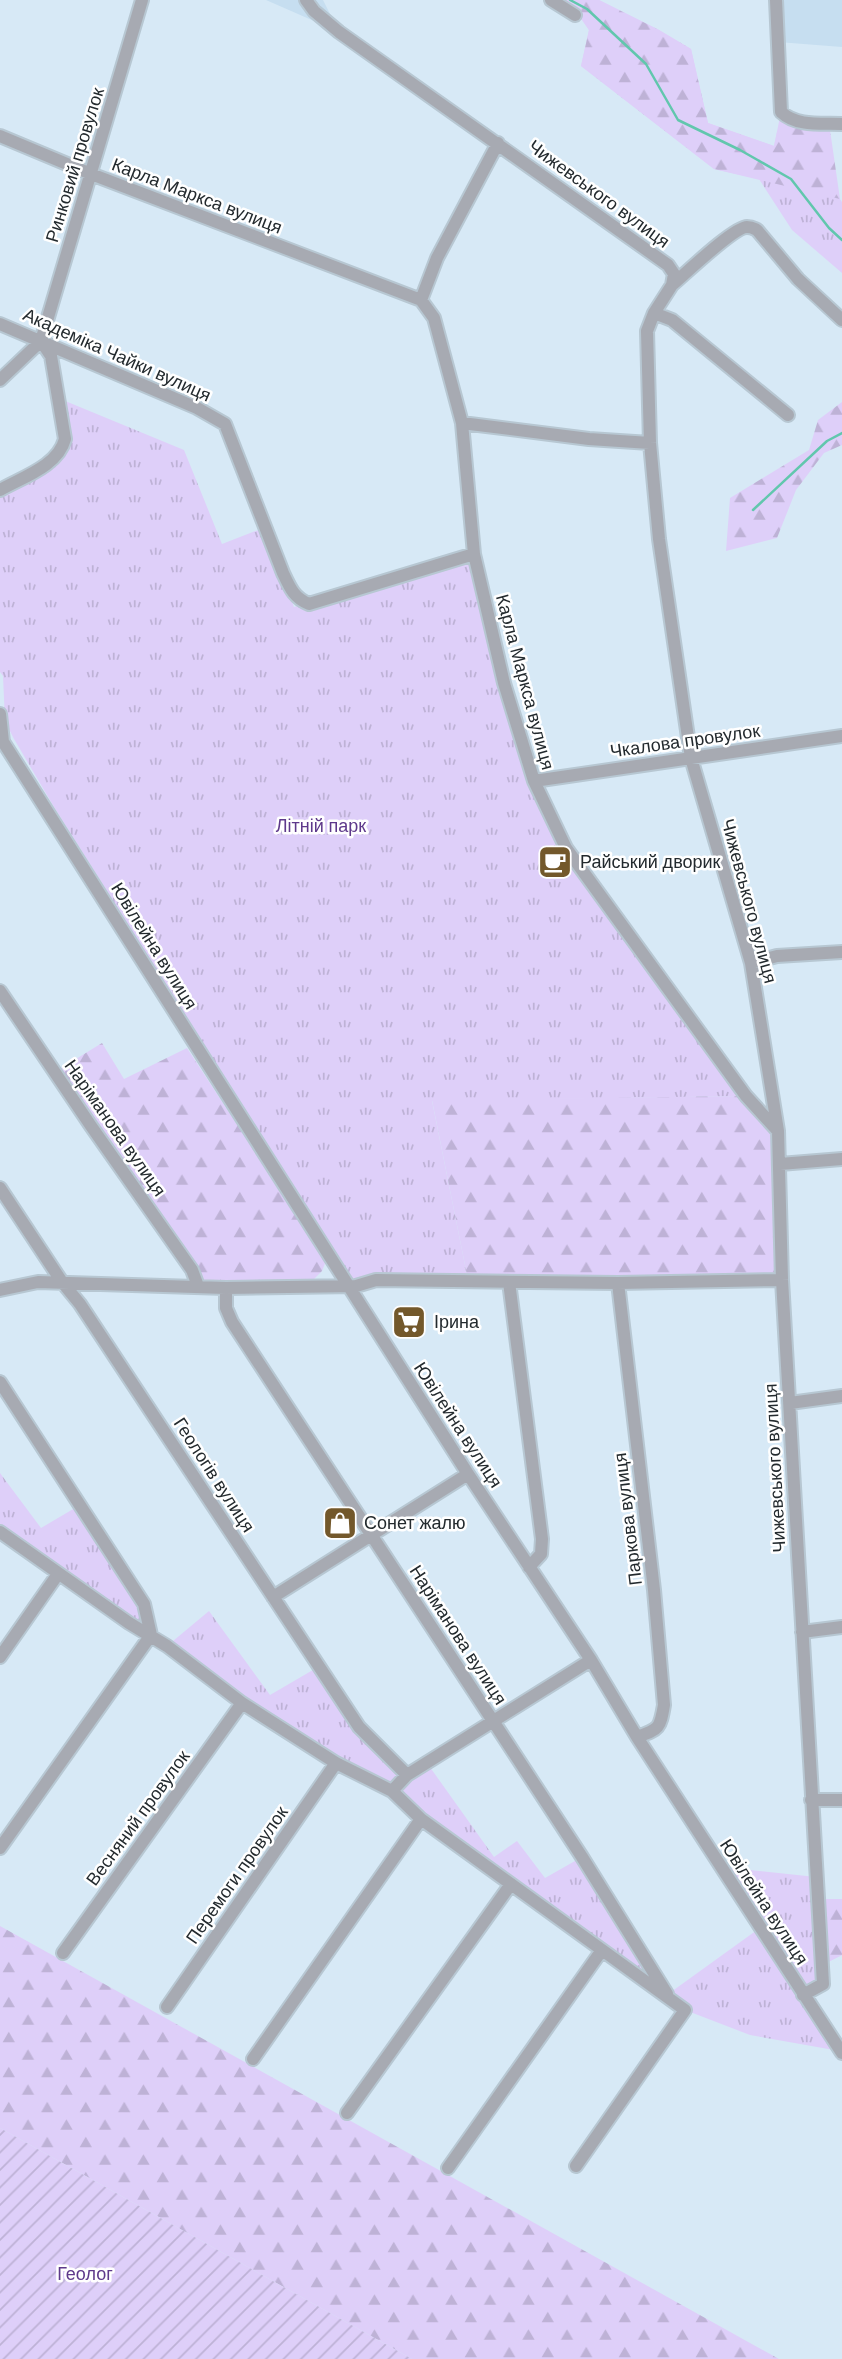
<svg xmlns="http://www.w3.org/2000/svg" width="842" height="2359" font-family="'DM Sans',sans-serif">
	<defs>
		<pattern id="grass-tufts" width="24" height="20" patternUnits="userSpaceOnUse" patternTransform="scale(1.75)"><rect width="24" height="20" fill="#decff9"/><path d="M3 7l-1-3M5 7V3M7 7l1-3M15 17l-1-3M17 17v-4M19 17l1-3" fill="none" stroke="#beb2d6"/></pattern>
		<pattern id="forest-firs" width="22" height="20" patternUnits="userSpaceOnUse" patternTransform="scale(1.75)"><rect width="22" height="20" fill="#decff9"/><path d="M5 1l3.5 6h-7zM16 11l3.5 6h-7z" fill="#beb2d6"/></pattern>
		<pattern id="garden-furrows" width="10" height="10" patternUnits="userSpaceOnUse" patternTransform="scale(1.75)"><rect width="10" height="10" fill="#decff9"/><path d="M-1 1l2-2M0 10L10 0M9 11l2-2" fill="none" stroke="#beb2d6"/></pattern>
	</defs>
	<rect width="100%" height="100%" fill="#d7e9f6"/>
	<path fill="#c6def0" d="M266,0H323L339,32Z
		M776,0H842V47L778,42Z"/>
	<path fill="url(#grass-tufts)" d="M599,0L659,30L691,49L708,123L774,146L781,112L842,202V273L792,230L759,179L714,169L581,66L589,30L578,14Z
		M58,398L184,450L222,544L266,527L294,607L474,554L504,683L566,848L746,1096L432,1101L468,1280L356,1286L54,807L14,739L5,721L3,676L0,672V490L62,450Z
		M0,1473L41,1528L80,1505L144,1604L151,1635L0,1532Z
		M209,1611L270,1695L318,1667L359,1727L406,1775L427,1763L494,1857L517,1841L545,1878L582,1857L671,1992L757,1930L798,1998L834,2050L750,2035L685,2010L392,1791L336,1763L167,1646Z
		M731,1868L816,1877L817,1899H842V1955L822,1965L823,1984L807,1993Z"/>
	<path fill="url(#forest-firs)" d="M554,0H599L659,30L691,49L708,123L774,146L777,132L788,118L829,123L840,199L714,169L581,66L589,30L578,14Z
		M842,402V445L824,453L796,490L777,538L726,551L730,498L809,450L818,420Z
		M102,1043L124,1079L187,1048L326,1261L322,1271L313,1280H200L58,1070Z
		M746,1096L778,1131L782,1280H468L432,1100Z
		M817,1899H842V1955L822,1965Z
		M0,1926L779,2359H412L0,2128Z"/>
	<path fill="url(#garden-furrows)" d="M0,2128L412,2359H0Z"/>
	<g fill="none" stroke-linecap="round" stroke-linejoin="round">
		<path stroke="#61c7ad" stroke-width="2.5" d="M570,0L587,9L646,64L678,120L740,150L791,179L829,228L842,240
			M753,510L827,441L842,433"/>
		<g stroke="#b7c7d2" stroke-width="16">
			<path id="minor" d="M306,0L314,11L339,32L668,265L674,274L672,285L654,313L647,331L650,443L659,539L691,758L751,963L778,1131L782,1280L823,1984L803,1995
				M551,0L575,15
				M776,0L781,112C797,127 822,123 842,124
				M0,136L91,174L421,300L434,318L462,423L474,554L504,683L534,781L566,848L746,1096L777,1130
				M672,285C685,274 734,227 747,227C752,227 753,228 757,230L798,279L842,320
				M421,300L437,258L498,143
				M654,313L672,320L788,415
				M0,324L197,408L225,424L283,573C290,588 294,598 309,604L474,554
				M0,380L41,341L142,0
				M462,423L589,439L650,443
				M0,490C23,477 58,466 65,439L51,356L41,341
				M0,714L3,742
				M0,737L468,1474L591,1660L637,1737L842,2053
				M534,781L842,736
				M751,963L777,956L842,952
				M0,991L91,1126L192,1270L198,1286
				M780,1164L842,1159
				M0,1188L62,1282L80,1304L359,1727L407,1775
				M509,1282L542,1539L541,1554L529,1567
				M618,1283L654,1590L664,1705C660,1729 659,1729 637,1737
				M226,1288V1308L232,1322L582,1857L667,1994
				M0,1290L38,1282L226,1288L356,1286L376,1280L618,1283L782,1280
				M0,1382L144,1604L151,1635L0,1848
				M790,1403L842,1396
				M0,1532L129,1623L167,1646L242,1703L336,1763L392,1791L421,1819L685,2010L576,2166
				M273,1597L468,1474
				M802,1632L842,1627
				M0,1657L58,1574
				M392,1791L407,1775L591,1660
				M811,1800H842
				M63,1953L242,1703
				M167,2007L336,1763
				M253,2059L421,1819
				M347,2113L511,1884
				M448,2168L602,1950"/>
		</g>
		<use href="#minor" stroke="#a7aab2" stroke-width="12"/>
	</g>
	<defs>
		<g id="cafe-square" transform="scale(1.75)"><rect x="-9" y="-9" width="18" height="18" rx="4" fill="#73582b" stroke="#fff"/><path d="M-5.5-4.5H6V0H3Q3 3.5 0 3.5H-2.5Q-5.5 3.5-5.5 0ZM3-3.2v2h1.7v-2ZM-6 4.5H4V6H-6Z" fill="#fff"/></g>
		<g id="supermarket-square" transform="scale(1.75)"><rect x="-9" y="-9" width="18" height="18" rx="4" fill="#73582b" stroke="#fff"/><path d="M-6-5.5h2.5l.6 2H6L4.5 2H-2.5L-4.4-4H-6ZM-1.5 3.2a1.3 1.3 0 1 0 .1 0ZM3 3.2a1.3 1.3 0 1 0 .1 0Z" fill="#fff"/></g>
		<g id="shop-square" transform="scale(1.75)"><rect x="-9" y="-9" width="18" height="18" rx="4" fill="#73582b" stroke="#fff"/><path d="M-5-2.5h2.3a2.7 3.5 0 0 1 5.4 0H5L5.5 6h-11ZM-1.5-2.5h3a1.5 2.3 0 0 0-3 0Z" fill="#fff"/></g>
	</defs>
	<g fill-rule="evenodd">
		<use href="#cafe-square" x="555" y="862"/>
		<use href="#supermarket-square" x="409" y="1322"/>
		<use href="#shop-square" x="340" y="1523"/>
	</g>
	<g text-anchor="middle" stroke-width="5" stroke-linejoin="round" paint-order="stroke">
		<g font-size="18" fill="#232a2e" stroke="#fff">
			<text transform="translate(75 165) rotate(-73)" y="6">Ринковий провулок</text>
			<text transform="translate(599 194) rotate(36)" y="6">Чижевського вулиця</text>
			<text transform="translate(197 196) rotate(21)" y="6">Карла Маркса вулиця</text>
			<text transform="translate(117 355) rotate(24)" y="6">Академіка Чайки вулиця</text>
			<text transform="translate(525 682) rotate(75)" y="6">Карла Маркса вулиця</text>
			<text transform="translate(685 741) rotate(-8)" y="6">Чкалова провулок</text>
			<text transform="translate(749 901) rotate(75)" y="6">Чижевського вулиця</text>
			<text transform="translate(154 946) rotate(58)" y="6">Ювілейна вулиця</text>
			<text transform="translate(115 1128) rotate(55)" y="6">Наріманова вулиця</text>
			<text transform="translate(458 1425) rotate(57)" y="6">Ювілейна вулиця</text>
			<text transform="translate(775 1468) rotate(-93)" y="6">Чижевського вулиця</text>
			<text transform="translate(214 1475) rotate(57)" y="6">Геологів вулиця</text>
			<text transform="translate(628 1519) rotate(-97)" y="6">Паркова вулиця</text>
			<text transform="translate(458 1635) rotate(57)" y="6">Наріманова вулиця</text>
			<text transform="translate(138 1818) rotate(-54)" y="6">Весняний провулок</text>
			<text transform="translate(237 1875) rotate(-55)" y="6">Перемоги провулок</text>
			<text transform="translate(764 1902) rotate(57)" y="6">Ювілейна вулиця</text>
		</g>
		<g font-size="18" fill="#5e398b" stroke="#fff">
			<text x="321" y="832">Літній парк</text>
			<text x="85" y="2280">Геолог</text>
		</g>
		<g font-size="18" fill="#232a2e" stroke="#fff" text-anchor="start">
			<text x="580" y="868">Райський дворик</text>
			<text x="434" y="1328">Ірина</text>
			<text x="364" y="1529">Сонет жалю</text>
		</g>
	</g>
</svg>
